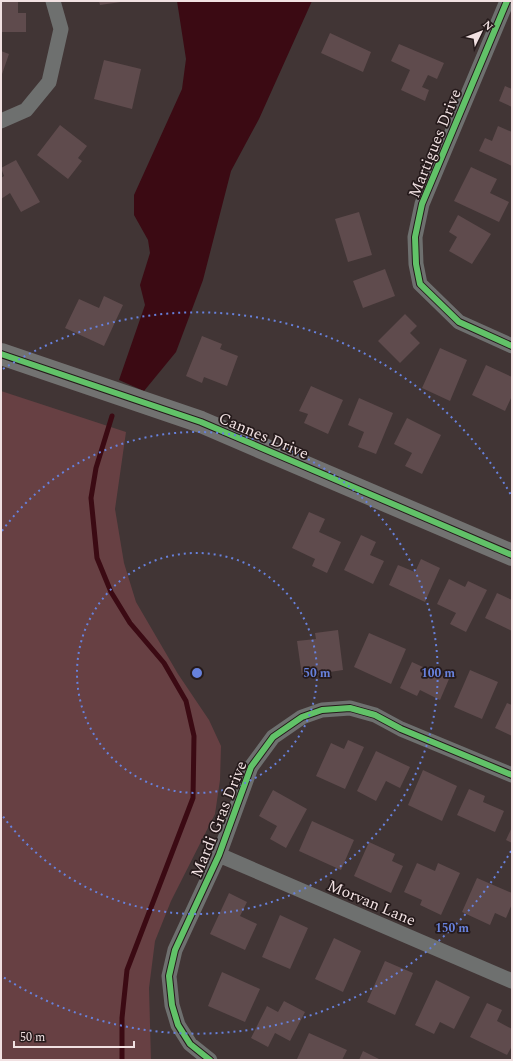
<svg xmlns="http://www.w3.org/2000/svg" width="513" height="1061" font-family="Spectral,serif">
	<rect width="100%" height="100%" fill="#413535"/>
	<path fill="#674043" d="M1,391L126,432L115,509L124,563L136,602L178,674L209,720L221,746L220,780L215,814L171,901L155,941L149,988L151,1060H1Z"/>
	<path fill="#3b0a13" d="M177,1H312L259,119L231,171L203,280L176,352L144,391L119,380L145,305L140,285L150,253L148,240L134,215V195L182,89L186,59Z"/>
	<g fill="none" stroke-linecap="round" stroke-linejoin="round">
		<path stroke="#3b0a13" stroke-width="5" d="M112,416L96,468L91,498L97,558L111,592L130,623L164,663L186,701L194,736L193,798L127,970L122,1018V1060"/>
	</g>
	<path fill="#5f4b4d" d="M1,1H18V13H26V32H1Z
		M99,1H121V2L100,5Z
		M330,33L371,52L363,72L321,53Z
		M399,44L444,63L437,79L428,75L422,87L429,90L425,101L401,90L410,70L391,61Z
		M1,51L9,54L1,77Z
		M104,60L141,69L132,109L94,99Z
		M505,86L512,89V107L499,101Z
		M60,125L87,146L78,158L82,161L68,179L37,155Z
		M498,126L512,132V166L479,151L485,138L492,141Z
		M16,160L40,202L21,212L10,193L1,199V178L4,176L1,168Z
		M471,167L497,179L490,193L509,202L499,222L454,201Z
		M359,212L372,255L348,262L335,219Z
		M458,215L491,234L472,264L449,251L457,237L449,232Z
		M385,269L395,296L363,308L353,281Z
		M104,296L123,305L104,346L65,328L79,299L99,308Z
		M405,314L417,326L410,333L420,343L400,363L378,341Z
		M202,336L222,344L220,349L238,356L227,386L204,377L202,383L186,376Z
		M440,348L467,360L450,401L422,388Z
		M486,365L512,377V396L505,411L472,395Z
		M311,386L343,400L328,434L304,423L308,414L299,411Z
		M359,398L393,413L376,454L358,447L364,432L348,425Z
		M407,418L441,435L422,474L405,466L412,453L394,444Z
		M309,512L325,519L319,532L341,542L327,573L312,566L315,559L292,548Z
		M361,535L376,542L370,555L384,561L373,584L344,570Z
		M421,559L440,568L425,602L389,585L398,565L415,572Z
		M449,579L465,587L468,581L487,590L466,632L450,624L456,613L437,604Z
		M497,593L512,600V631L485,618Z
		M338,630L343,670L302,676L297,641L316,639L315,633Z
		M369,633L406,649L391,684L354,667Z
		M412,662L449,679L440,700L420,690L417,696L400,688Z
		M470,670L498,682L482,719L454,707Z
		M507,703L512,705V736L495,728Z
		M348,740L364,747L345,789L316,776L331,743L344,749Z
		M376,751L410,767L400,788L386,781L376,801L357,791Z
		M423,770L457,786L442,821L408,805Z
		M469,789L485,796L483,802L504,811L495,832L457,815Z
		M273,790L307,809L286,848L270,839L277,826L259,816Z
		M312,821L354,840L341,870L299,851Z
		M512,827V843L506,840Z
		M369,842L395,854L392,861L403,866L391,893L354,876Z
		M417,863L435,871L438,863L460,873L441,915L420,905L422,900L404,892Z
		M477,878L512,893V904L506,918L495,913L490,925L462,912Z
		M229,893L247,902L240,916L257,924L245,950L210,934Z
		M280,915L308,928L290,969L262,957Z
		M334,938L361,951L343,992L315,979Z
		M385,961L413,973L395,1015L367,1002Z
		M222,972L260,989L245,1022L208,1006Z
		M436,980L470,997L454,1029L440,1022L434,1034L415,1025Z
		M284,1001L305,1012L290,1041L275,1033L268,1047L251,1038L267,1006L278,1012Z
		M487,1003L502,1010L497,1021L512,1029V1046L507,1055L470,1037Z
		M309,1033L347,1050L342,1060L297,1059Z
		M363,1051L381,1060H359Z"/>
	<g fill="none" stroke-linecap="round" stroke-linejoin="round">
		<path stroke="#6e706f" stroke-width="15" d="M507,1L422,204L415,237L416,264L420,284L459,322L512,346
			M1,121L26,110L49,82L61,29L53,1
			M219,855L512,981
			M210,1060L190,1044L178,1025L172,1005L169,976L175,950L219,855L251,767L273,737L302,717L322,710L350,708L375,715L401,729L512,775"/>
		<path stroke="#727271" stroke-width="22" d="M1,354L201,422L512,555"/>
		<g stroke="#251a1b" stroke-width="8">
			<path id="cycleway" d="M507,1L422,204L415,237L416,264L420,284L459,322L512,346
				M1,354L201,422L512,555
				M210,1060L190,1044L178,1025L172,1005L169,976L175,950L219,855L251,767L273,737L302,717L322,710L350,708L375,715L401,729L512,775"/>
		</g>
		<use href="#cycleway" stroke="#61c268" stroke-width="6"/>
	</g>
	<g fill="none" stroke="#6781dc" stroke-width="2" stroke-dasharray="2 4">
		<circle cx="197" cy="673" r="120"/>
		<path d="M2 531A241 241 0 1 1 2 815"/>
		<path d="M511 851A361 361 0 0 1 3 977M3 369A361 361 0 0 1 511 495"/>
	</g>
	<g text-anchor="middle" stroke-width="3.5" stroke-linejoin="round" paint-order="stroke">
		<g font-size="16" fill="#f1e1e2" stroke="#251a1b">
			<text transform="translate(434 143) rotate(-68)" y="6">Martigues Drive</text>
			<text transform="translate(264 435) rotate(23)" y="6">Cannes Drive</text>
			<text transform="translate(218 819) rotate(-68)" y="6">Mardi Gras Drive</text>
			<text transform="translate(372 902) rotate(23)" y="6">Morvan Lane</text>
		</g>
	</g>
	<circle cx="197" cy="673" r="6" fill="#6781dc" stroke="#251a1b" stroke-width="2"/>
	<g font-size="12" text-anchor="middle" font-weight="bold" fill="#6781dc" stroke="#251a1b" stroke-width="3.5" stroke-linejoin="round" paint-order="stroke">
		<text x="317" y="677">50 m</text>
		<text x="438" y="677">100 m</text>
		<text x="452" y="932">150 m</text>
	</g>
	<rect width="513" height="1061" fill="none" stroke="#f1e1e2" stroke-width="4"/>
	<g transform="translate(481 32) rotate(47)" stroke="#251a1b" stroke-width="3" paint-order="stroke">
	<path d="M0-3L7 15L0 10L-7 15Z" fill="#f1e1e2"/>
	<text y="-6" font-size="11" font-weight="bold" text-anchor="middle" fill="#f1e1e2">N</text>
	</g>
	<path d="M14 1041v6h120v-6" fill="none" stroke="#f1e1e2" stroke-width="2"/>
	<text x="20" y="1041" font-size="12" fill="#f1e1e2" stroke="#251a1b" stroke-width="3" paint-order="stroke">50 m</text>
</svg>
